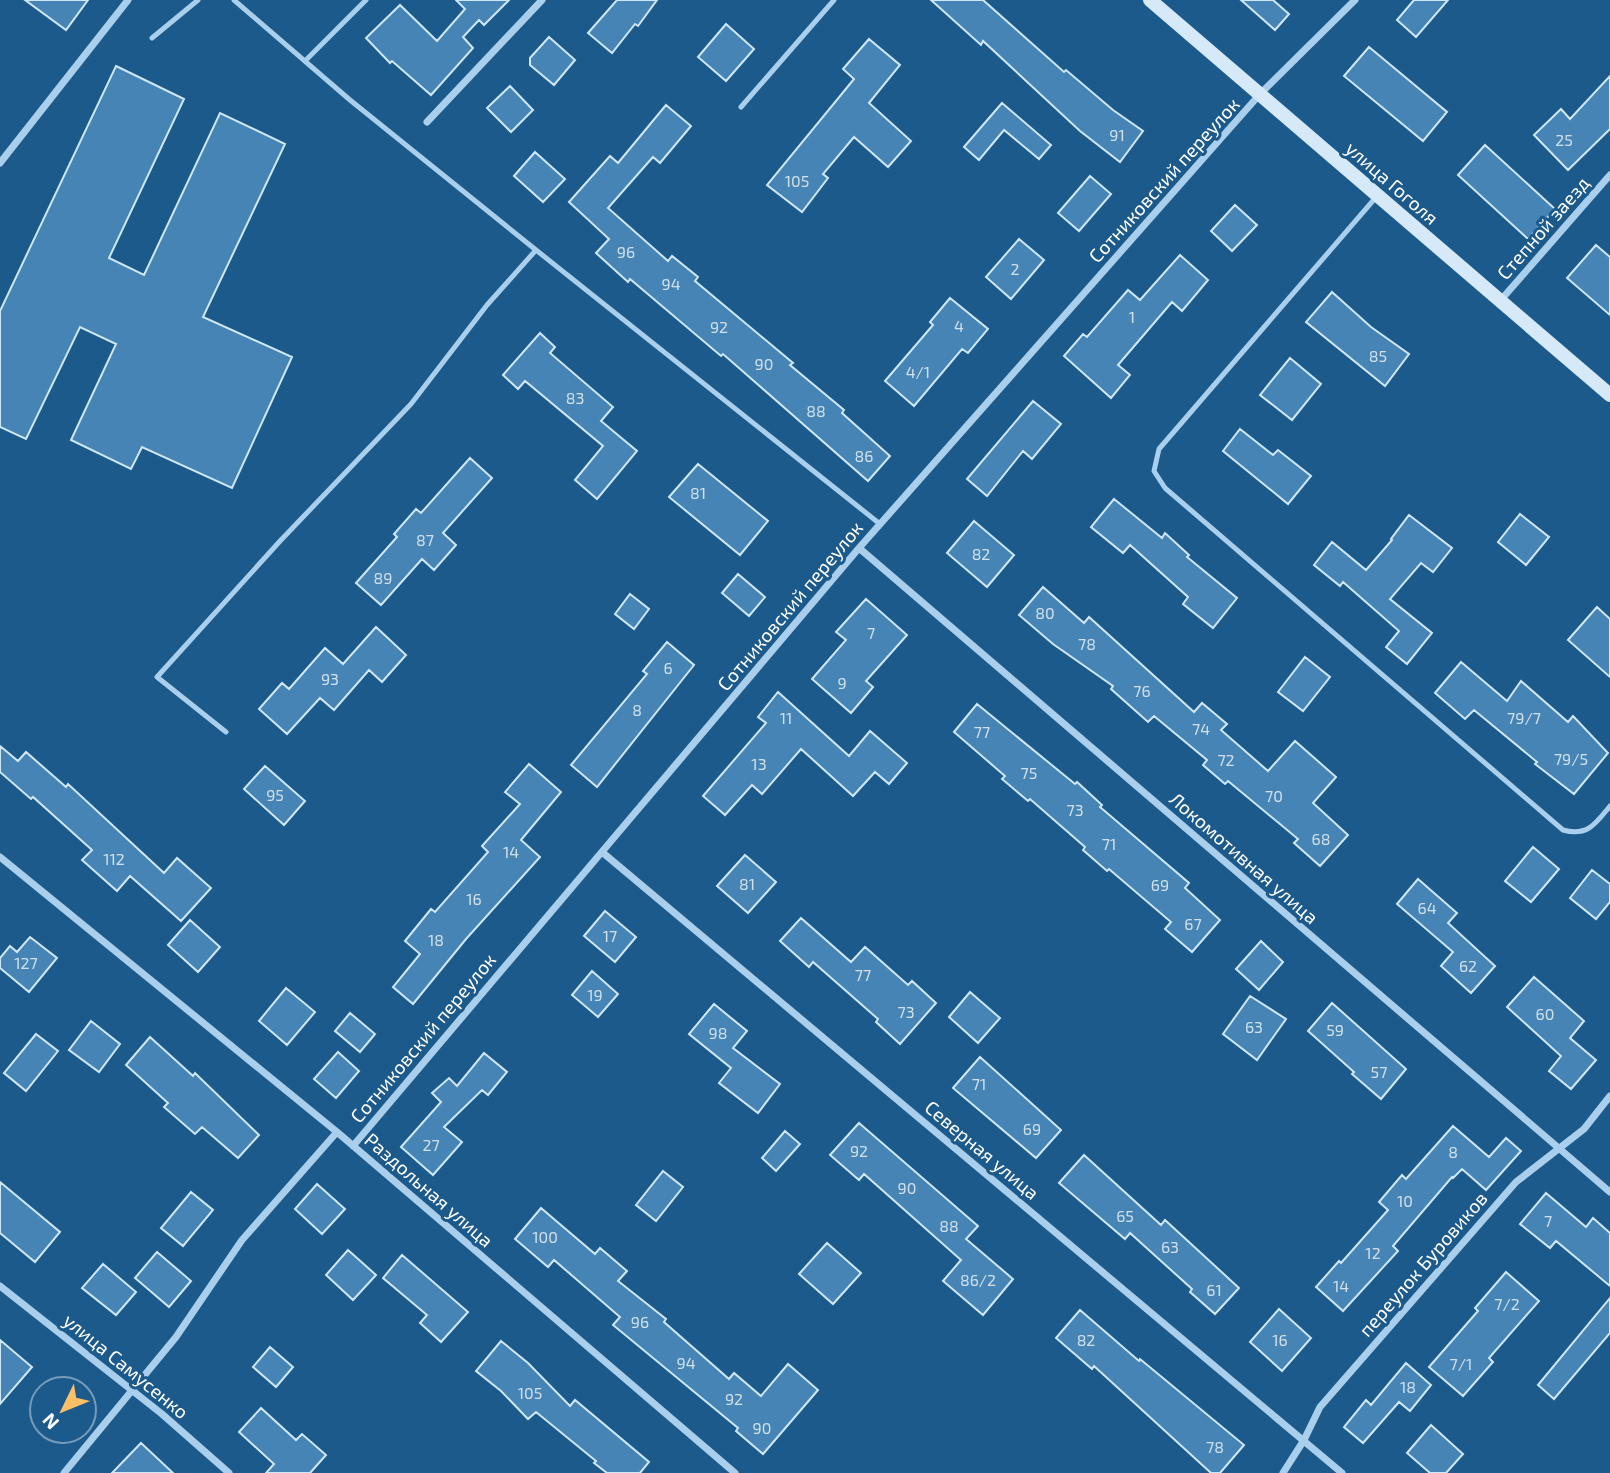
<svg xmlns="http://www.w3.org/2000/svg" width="1610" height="1473" font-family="'Exo 2',sans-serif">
	<rect width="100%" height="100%" fill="#1c5a8c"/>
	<path fill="#4584b4" stroke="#cee7f9" stroke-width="2" d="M25,0H88L66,30Z
		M456,0H509L484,25L479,20L463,37L473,48L431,95L392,61L390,63L366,38L400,5L437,41L465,9Z
		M617,0H657L638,26L635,24L612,53L588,33Z
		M931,0H983L1064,72L1066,70L1113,110L1143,131L1120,162L1080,131L983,41L981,45Z
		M1241,0H1273L1289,14L1275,30Z
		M1414,0H1448L1416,37L1397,20Z
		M726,24L754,49L726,81L698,57Z
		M549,37L575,60L554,85L530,65V58Z
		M869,39L900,65L869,103L911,141L888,167L854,137L823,174L828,178L802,212L767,185L854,79L843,69Z
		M1369,47L1447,112L1423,141L1344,76Z
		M116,66L184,99L109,258L144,275L220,113L285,144L203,317L292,357L232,488L142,447L131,469L71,440L116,344L80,327L26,439L0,427V311Z
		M1610,76V129L1568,170L1534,135L1561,109L1570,119Z
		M510,86L533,110L511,132L487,108Z
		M1002,103L1051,145L1039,159L1004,130L979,160L964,147Z
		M666,105L691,126L660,163L653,157L608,208L668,261L672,256L698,277L695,281L793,363L790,365L844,410L842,413L890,456L868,481L723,354L721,356L630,279L628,282L596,253L609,239L569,202L610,156L618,163Z
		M1485,145L1555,209L1528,239L1458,175Z
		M535,152L565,179L543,202L514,176Z
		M1090,176L1111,194L1079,231L1058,213Z
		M1235,205L1257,225L1232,251L1211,231Z
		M1019,239L1044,260L1011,299L986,277Z
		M1596,245L1610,257V315L1567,278Z
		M1180,255L1208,280L1182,311L1172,302L1118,365L1130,375L1111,398L1064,356L1083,334L1087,337L1128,290L1140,300Z
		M1332,292L1371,327L1409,354L1385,386L1306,322Z
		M950,298L988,329L968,353L962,349L914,406L885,381L933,325L930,322Z
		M540,333L555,347L550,353L613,407L601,421L637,451L597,499L575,480L603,446L525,381L518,389L503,375Z
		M1290,358L1321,384L1292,420L1260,395Z
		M1033,401L1061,424L1032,459L1023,451L987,496L967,479Z
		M1240,429L1273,455L1278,450L1311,476L1288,504L1223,451Z
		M470,458L492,478L443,533L456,545L434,570L422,559L381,605L356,583L397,537L394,534L416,509L421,513Z
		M698,464L768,521L740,555L669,497Z
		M1114,499L1162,538L1165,533L1189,555L1187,557L1237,598L1213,628L1183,604L1188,597L1130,545L1123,553L1091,527Z
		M1520,514L1549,537L1526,565L1498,542Z
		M1409,515L1452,548L1433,572L1421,563L1390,599L1432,633L1407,664L1386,647L1399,631L1343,582L1340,586L1314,565L1332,542L1366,570L1392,540L1391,539Z
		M974,521L1014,555L987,587L947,553Z
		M738,574L765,597L749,616L722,593Z
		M1043,587L1084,623L1089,617L1194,712L1202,703L1227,724L1221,730L1268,771L1295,741L1336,777L1313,803L1348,835L1320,866L1294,843L1298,839L1228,781L1225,784L1203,765L1207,760L1154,716L1148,722L1111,689L1113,686L1053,644L1019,615Z
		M630,594L649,609L634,629L615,614Z
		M866,599L907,635L866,681L873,687L851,713L812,679L846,640L836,632Z
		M1597,607L1610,619V677L1568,640Z
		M376,627L406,655L382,682L369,670L334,710L320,698L287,734L259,709L282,683L289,689L325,648L343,664Z
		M667,642L694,665L597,787L571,765L647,674L643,671Z
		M1305,657L1330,677L1303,711L1278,692Z
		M1461,662L1507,701L1521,681L1568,722L1573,716L1608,753L1574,794L1535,764L1537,762L1474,710L1465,719L1435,693Z
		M778,692L849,756L870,731L907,763L889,784L875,772L853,796L801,749L762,794L752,785L725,815L703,796L766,723L758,717Z
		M977,704L1075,784L1077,782L1102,805L1100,807L1189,883L1185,888L1220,920L1192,952L1165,929L1171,922L1109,869L1107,871L1083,850L1085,847L1030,799L1028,801L1002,779L1005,776L954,732Z
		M0,746L18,761L26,752L66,787L68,784L164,873L177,858L211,888L181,921L130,876L117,891L82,860L92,850L33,797L31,799L0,772Z
		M529,764L561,792L521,840L540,857L466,939L413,1004L393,987L420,954L405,941L431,909L435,912L488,852L482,846L520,804L505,792Z
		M265,766L305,801L284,825L244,789Z
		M1533,847L1559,869L1531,902L1505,881Z
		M745,855L776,882L748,913L717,886Z
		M1592,870L1610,884V902L1596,919L1570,898Z
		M1418,879L1457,913L1448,923L1495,966L1471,993L1441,966L1453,952L1397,904Z
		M605,911L636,937L615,962L584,936Z
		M801,918L851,962L865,947L908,985L912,981L936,1003L900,1044L876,1022L878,1019L813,962L809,967L780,941Z
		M190,920L220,947L198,972L168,945Z
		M30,937L57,958L29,992L0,968V958L10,946L17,952Z
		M1261,941L1283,962L1259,990L1236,969Z
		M592,971L618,994L598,1017L572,995Z
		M1534,977L1584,1021L1570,1038L1596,1060L1571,1089L1549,1071L1561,1056L1507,1007Z
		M286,988L315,1012L287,1045L259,1021Z
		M970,992L1000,1018L978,1043L949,1017Z
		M1250,996L1286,1019L1257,1060L1223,1034Z
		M1332,1003L1406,1069L1381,1099L1352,1074L1354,1072L1308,1031Z
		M714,1004L747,1031L733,1048L780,1084L758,1113L719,1083L731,1068L689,1034Z
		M350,1013L375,1034L360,1052L335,1031Z
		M91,1021L120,1044L99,1072L69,1050Z
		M36,1034L58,1051L26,1091L4,1073Z
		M150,1037L193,1076L195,1073L259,1135L238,1158L202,1127L195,1134L164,1107L168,1103L126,1065Z
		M338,1052L359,1071L336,1098L314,1079Z
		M484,1053L507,1072L488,1095L482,1090L444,1127L462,1142L433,1175L401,1147L441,1102L432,1093L449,1078L457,1086Z
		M980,1057L1061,1130L1036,1158L953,1088Z
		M859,1123L978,1226L966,1239L1013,1279L983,1315L943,1281L961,1260L864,1174L859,1180L830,1155Z
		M1453,1126L1489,1157L1506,1138L1521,1151L1486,1190L1462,1169L1453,1178L1452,1177L1393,1246L1398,1251L1343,1311L1316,1287L1339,1261L1341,1263L1388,1210L1379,1202L1402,1175L1406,1179Z
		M785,1131L800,1144L776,1171L762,1158Z
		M1084,1155L1161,1225L1165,1220L1239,1288L1215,1314L1190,1292L1192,1289L1130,1233L1125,1239L1059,1183Z
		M663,1171L683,1187L656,1221L636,1205Z
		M0,1182L60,1232L35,1262L0,1233Z
		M317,1184L345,1209L322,1234L295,1209Z
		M191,1192L213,1210L183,1246L161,1228Z
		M1546,1193L1586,1227L1593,1218L1610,1233V1286L1556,1241L1550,1248L1520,1224Z
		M541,1208L595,1254L600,1248L627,1271L618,1281L666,1319L664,1322L729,1379L734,1373L761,1396L788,1364L818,1390L763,1454L736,1431L738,1428L613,1325L620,1317L554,1260L548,1267L515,1239Z
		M827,1243L861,1273L833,1304L799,1274Z
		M348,1250L376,1275L353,1300L326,1275Z
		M157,1252L191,1281L169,1307L135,1278Z
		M402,1255L468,1312L441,1342L420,1323L427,1315L383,1278Z
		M103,1264L136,1292L116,1315L82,1288Z
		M1506,1272L1539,1301L1489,1358L1493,1362L1463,1396L1429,1367L1478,1311L1475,1308Z
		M1610,1298V1333L1554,1399L1538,1385Z
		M1279,1309L1311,1338L1282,1371L1250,1342Z
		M1080,1310L1139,1361L1140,1359L1244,1445L1220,1473H1211L1094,1366L1092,1369L1056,1338Z
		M0,1340L32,1367L0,1404Z
		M501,1341L528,1363L570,1406L575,1400L649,1462L640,1473H607L594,1463L596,1461L536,1412L528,1419L501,1391L476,1371Z
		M270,1347L293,1367L276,1387L253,1367Z
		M1406,1363L1431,1385L1410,1411L1399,1402L1363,1443L1344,1427L1366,1400L1371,1405Z
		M261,1408L296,1440L302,1434L326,1455L310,1473H266L274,1464L239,1432Z
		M1431,1425L1463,1454L1446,1473H1430L1407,1453Z
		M141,1443L173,1473H112Z"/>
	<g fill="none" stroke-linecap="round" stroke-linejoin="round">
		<path stroke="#a9cfed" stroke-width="5" d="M234,0L350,100L536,250
			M152,38L198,0
			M305,61L366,0
			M741,107L834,0
			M1377,196L1159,449L1154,471L1165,488L1563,830C1588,837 1596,823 1610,806
			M226,732L157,677L281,540L411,404L487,305L536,250L880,524"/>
		<path stroke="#a9cfed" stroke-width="7" d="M427,122L542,0
			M0,163L128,0
			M1500,301L1610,175
			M859,548L1610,1192
			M602,852L1342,1473
			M0,857L337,1132L735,1473
			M353,1146L859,548L1260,94L1355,0
			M0,1286L162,1414L229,1473
			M64,1473L176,1337L242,1240L337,1132
			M1283,1473L1304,1440L1320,1407L1516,1182L1584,1129L1610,1096"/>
		<path stroke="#d5e9f9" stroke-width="14" d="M1150,0L1610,395"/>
	</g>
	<g text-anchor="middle" stroke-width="6" stroke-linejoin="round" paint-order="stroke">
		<g font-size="16" fill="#d0e0ec">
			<text x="1117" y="141">91</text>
			<text x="1564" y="146">25</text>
			<text x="797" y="187">105</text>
			<text x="626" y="258">96</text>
			<text x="1015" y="275">2</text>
			<text x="671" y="290">94</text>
			<text x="1132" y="323">1</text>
			<text x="959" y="332">4</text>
			<text x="719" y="333">92</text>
			<text x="1378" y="362">85</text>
			<text x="764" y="370">90</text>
			<text x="918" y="378">4/1</text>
			<text x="575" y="404">83</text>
			<text x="816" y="417">88</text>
			<text x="864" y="462">86</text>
			<text x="698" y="499">81</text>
			<text x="425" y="546">87</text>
			<text x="981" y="560">82</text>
			<text x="383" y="584">89</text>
			<text x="1045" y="619">80</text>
			<text x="871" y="639">7</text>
			<text x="1087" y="650">78</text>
			<text x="668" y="674">6</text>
			<text x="330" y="685">93</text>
			<text x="842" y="689">9</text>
			<text x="1142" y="697">76</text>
			<text x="637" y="716">8</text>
			<text x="786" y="724">11</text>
			<text x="1524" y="724">79/7</text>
			<text x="1201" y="735">74</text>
			<text x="982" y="738">77</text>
			<text x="1571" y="765">79/5</text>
			<text x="1226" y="766">72</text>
			<text x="759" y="770">13</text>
			<text x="1029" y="779">75</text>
			<text x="275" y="801">95</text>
			<text x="1274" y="802">70</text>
			<text x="1075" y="816">73</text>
			<text x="1321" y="845">68</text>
			<text x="1109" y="850">71</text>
			<text x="511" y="858">14</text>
			<text x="114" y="865">112</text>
			<text x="747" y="890">81</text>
			<text x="1160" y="891">69</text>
			<text x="474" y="905">16</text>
			<text x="1427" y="914">64</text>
			<text x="1193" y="930">67</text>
			<text x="610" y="942">17</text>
			<text x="436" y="946">18</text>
			<text x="26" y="969">127</text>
			<text x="1468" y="972">62</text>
			<text x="863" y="981">77</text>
			<text x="595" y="1001">19</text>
			<text x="906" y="1018">73</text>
			<text x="1545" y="1020">60</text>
			<text x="1254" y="1033">63</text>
			<text x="1335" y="1036">59</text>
			<text x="718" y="1039">98</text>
			<text x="1379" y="1078">57</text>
			<text x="979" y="1090">71</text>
			<text x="1032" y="1135">69</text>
			<text x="431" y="1151">27</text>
			<text x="859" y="1157">92</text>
			<text x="1453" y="1158">8</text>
			<text x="907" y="1194">90</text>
			<text x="1405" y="1207">10</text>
			<text x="1125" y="1222">65</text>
			<text x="1548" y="1227">7</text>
			<text x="949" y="1232">88</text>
			<text x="545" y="1243">100</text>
			<text x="1170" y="1253">63</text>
			<text x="1373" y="1259">12</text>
			<text x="978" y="1286">86/2</text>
			<text x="1341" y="1292">14</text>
			<text x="1214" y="1296">61</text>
			<text x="1507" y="1310">7/2</text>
			<text x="640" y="1328">96</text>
			<text x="1086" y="1346">82</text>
			<text x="1280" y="1346">16</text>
			<text x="686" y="1369">94</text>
			<text x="1461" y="1370">7/1</text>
			<text x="1408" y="1393">18</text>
			<text x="530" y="1399">105</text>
			<text x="734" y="1405">92</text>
			<text x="762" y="1434">90</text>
			<text x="1215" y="1453">78</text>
		</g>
		<g font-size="19" fill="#fff" stroke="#1c5a8c">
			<text transform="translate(1164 180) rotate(-48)" y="7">Сотниковский переулок</text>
			<text transform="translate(1392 183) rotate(41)" y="7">улица Гоголя</text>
			<text transform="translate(1543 228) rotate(-49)" y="7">Степной заезд</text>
			<text transform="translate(790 606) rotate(-50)" y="7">Сотниковский переулок</text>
			<text transform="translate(1244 858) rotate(41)" y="7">Локомотивная улица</text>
			<text transform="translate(423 1038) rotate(-50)" y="7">Сотниковский переулок</text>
			<text transform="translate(982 1150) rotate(40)" y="7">Северная улица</text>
			<text transform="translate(429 1190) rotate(41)" y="7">Раздольная улица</text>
			<text transform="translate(1423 1264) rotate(-49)" y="7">переулок Буровиков</text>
			<text transform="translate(126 1366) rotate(39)" y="7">улица Самусенко</text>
		</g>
	</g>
	<g transform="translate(63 1410) rotate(227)"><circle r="33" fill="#1c5a8c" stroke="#779cba" stroke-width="2"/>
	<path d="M0-5L12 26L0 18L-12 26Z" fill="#fdc067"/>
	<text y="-10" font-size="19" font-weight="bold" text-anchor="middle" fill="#ffffff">N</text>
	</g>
</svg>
